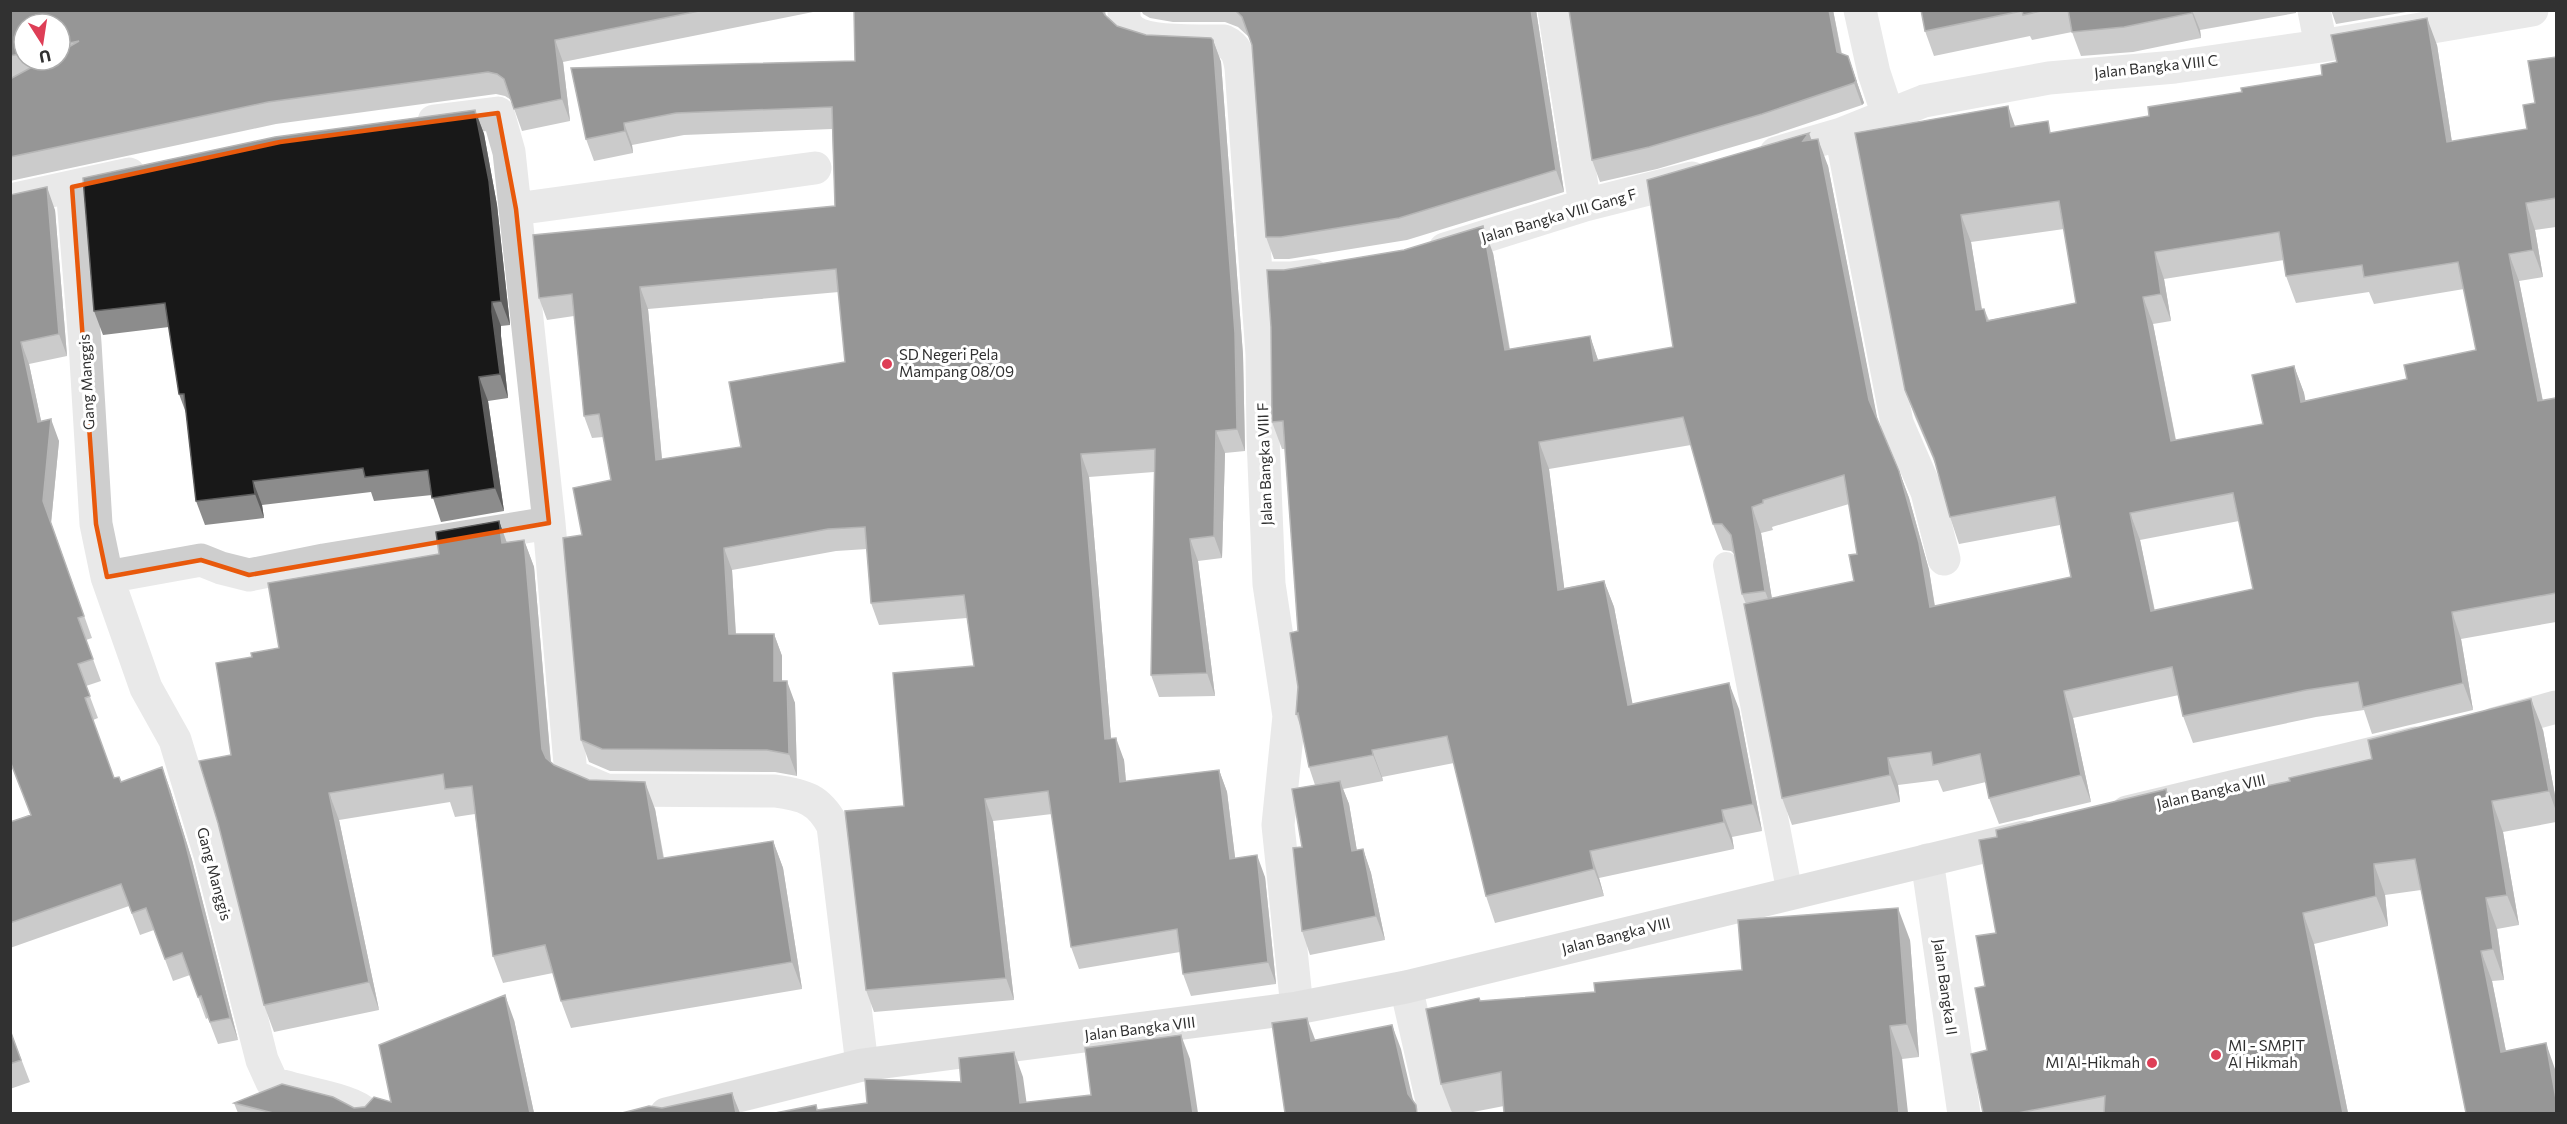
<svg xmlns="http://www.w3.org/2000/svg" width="2567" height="1124" font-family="Commissioner,sans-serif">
	<rect width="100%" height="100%" fill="#fff"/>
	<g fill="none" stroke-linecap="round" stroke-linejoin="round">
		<path stroke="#cecece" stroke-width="26" d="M1726,565L1790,894"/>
		<path stroke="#cecece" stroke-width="33" d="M1124,10C1124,15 1124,21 1126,24C1139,46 1201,40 1224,41C1237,47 1239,56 1241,68L1262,354L1263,438L1269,584L1289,716L1278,825L1297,1008
			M1554,10L1585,205
			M1860,10L1874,73L1888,115
			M2314,10L2321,46
			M434,121L498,113L509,152L549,523L571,775L606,790L775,791C804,795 819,799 833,826L862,1065
			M1841,134L1897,423L1927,492L1944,559
			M1776,153L1841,134L1924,101L2049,78L2175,67L2321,46L2532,10
			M72,187L85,343L96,524L107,577L146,688L175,740L210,855L262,1060L272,1082C295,1093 352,1098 366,1114
			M10,200L129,174
			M516,209L815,168
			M1445,249L1585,205L1692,178
			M1257,278H1291L1312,275
			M107,577L201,560L221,568L249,575L324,560L549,523
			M1927,860L1964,1114
			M1406,987L1435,1114"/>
		<path stroke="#bbb" stroke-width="33" d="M2494,724L2556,707
			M2127,812L2415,743
			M666,1114L862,1065L1297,1008L1406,987L2024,837"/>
	</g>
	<path fill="#8c8c8c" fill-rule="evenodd" d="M10,10H823L563,62L570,121L522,131L511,100L505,96L496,94L276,124L10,181ZM24,24H60V60H24Z
		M854,10H1105L1106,16L1117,26L1146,35L1213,40L1221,62L1243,355L1245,451L1225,453L1222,558L1198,561L1215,696L1159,697L1151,675L1154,472L1089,477L1111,738L1124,760L1126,782L1219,770L1227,792L1235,858L1265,877L1276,984L1191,996L1183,974L1180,952L1079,969L1071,947L1052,814L993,821L1014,1000L874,1012L866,990L904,806L974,666L967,618L879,625L871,603L867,549L836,551L732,570L736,634H774L782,656V681L795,703L797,776L775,772L610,771L589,762L581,740L582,535L611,480L603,437L592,438L584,416L574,316L547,320L539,298L835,206L832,129L684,135L632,145L633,153L594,161L586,139L571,68L855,61ZM839,292L845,362L741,447L662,459L648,309Z
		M1141,10H1536L1564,192L1407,240L1289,259H1274L1266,237L1252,45L1250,38L1238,27L1225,22H1173L1150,18L1143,14Z
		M1569,10H1833L1842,54L1848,56L1864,103L1862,105L1770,136L1657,169L1600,182L1592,160Z
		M1921,10H2296V13L2200,30L2201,38L2133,52L2081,56L2072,32L2032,40L2030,36L1934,56L1925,31Z
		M2331,10H2418L2336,24Z
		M2437,45L2452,142L2527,129L2535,103L2556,57V227L2535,230L2543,277L2519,281L2543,401L2556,398V622L2461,639L2473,710L2372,734L2364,710L2316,717L2193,743L2183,716L2179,695L2073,718L2091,802L1999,824L1989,798L1986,782L1943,792L1938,780L1898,785L1900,802L1792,825L1782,798L1746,604L1742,594L1735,555L1731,551L1723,550L1713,524L1691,445L1549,469L1564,588L1604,581L1614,607L1632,704L1739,709L1762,831L1732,837L1734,849L1599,878L1604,896L1495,923L1486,896L1454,763L1382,777L1383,781L1343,789L1349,804L1357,851L1363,849L1371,873L1385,940L1310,955L1302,931V847L1315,785L1309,767L1301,728L1296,714L1298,687V631L1285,449H1282L1272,422L1284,270L1493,253L1510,349L1590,336L1598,360L1673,347L1812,140L1828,166L1877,419L1899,471L1909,498L1929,570L1935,606L2071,577L2060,525L1959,544L1950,517L1937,468L1915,417L1905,390L1855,133L2015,126L2052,133L2149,116L2242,92L2322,75ZM2064,229L2076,303L1989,320L1984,309H1982L1971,242ZM2284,260L2286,276L2296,303L2369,292L2374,304L2464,289L2476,350L2407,379L2305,401L2304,393L2294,366L2263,424L2176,440L2153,324L2171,321L2164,279ZM1849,504L1857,554L1854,581L1772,599L1761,533L1773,530L1772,527ZM2239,521L2253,589L2155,611L2140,540Z
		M475,110L484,134L497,205L510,325L501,326V336L508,398L488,401L504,511L441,522L432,495L374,501L371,492L262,505L264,518L205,525L196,501L186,413L179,394L169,327L103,335L94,311Z
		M10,195L55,210L67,356L29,364L41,421L59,441L51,523L92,638L86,640L101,681L86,686L98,718L93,720L114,778L121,782L170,789L192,860L238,1040L218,1044L208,1018L206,1019L190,975L173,981L154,930L140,935L129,906L10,948V822L30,815Z
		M499,521L507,543L524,540L534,567L551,763L554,765L655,809L664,858L773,841L783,868L802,989L571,1028L561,1001L553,973L503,983L493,956L475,814L455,817L450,802L339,820L379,1010L274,1032L264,1005L231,755L252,657L279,648L439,554Z
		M2543,730L2556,801V822L2503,832L2519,925L2497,929L2504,980L2492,981L2506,1051L2466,1113L2421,890L2385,895L2388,926L2314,944L2348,1113H1983L1987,1050L1985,986L1996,933L1997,837L2166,789L2172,806Z
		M1910,940L1919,1057L1504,1106L1468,1113H1452L1441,1084L1480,1001L1595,992L1742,970Z
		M514,1020L534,1113H238L234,1103L354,1108L391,1102Z
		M10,1030L30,1082L10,1089Z"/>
	<path fill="#5d5d5d" d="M1531,10H1536L1564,192L1556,170Z
		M1829,10H1833L1845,74L1837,52Z
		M2192,10L2200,30L2201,38L2192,13Z
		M2427,18L2437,45L2456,169L2447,142Z
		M555,40L563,62L570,121L562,99Z
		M1213,40L1221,62L1243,355L1245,451L1237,429Z
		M1848,56L1864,103L1862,105L1854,83Z
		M2008,106L2017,132L2011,127Z
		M475,110L484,134L497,205L510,325L501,301Z
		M624,123L632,145L633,153L625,131Z
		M1809,133L1819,160L1803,141Z
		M1818,139L1828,166L1879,427L1869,400Z
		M47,187L55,210L67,356L59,334Z
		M2526,203L2535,230L2543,277L2533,250Z
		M1961,215L1971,242L1986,337L1976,310Z
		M1483,226L1493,253L1514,377L1505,350Z
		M2155,252L2164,279L2171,321L2161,294Z
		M2509,254L2519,281L2548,428L2538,401Z
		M640,287L648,309L664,482L656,460Z
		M2143,297L2153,324L2181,468L2171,441Z
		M492,302L501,326V336L508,398L500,374L492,312Z
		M1590,336L1599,363L1594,361Z
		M21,342L29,364L46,444L38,422Z
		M2294,366L2304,393L2311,429L2301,402Z
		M479,377L488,401L504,511L495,488Z
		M51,419L59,441L51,523L92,638L43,501Z
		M1216,431L1225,453L1222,558L1214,536Z
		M1539,442L1549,469L1568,617L1558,590Z
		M1081,454L1089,477L1113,761L1105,739Z
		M1899,471L1909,498L1929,570L1939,634L1930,607Z
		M253,481L262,505L264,518L255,494Z
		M1752,507L1761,533L1775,617L1765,591Z
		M2130,513L2140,540L2160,638L2151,611Z
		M499,521L509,549L502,543Z
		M1190,539L1198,561L1215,696L1207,673Z
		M524,540L534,567L552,777L542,749Z
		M724,548L732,570L737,656L729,634Z
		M1604,581L1614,607L1638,732L1628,705Z
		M2452,612L2461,639L2473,710L2463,683Z
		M774,634L782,656V703L774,681Z
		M787,681L795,703L797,776L789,754Z
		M1729,683L1739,709L1762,831L1753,804Z
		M2064,691L2073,718L2091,802L2081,775Z
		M2531,699L2543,730L2556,801V811L2549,791Z
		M1116,738L1124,760L1128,804L1120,782Z
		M1372,750L1382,777L1383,781L1373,755Z
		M1888,758L1898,785L1900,802L1890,775Z
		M162,767L170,789L192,860L238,1040L230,1018Z
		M1219,770L1227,792L1238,881L1230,859Z
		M1340,781L1349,804L1361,875L1352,851Z
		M645,782L655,809L668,887L658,859Z
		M2166,789L2177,820L2169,806Z
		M329,793L339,820L379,1010L369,982Z
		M985,799L993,821L1014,1000L1006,978Z
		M2492,801L2503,832L2519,925L2507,895Z
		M1722,810L1732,837L1734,849L1724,822Z
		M773,841L783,868L802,989L792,962Z
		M1363,849L1371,873L1385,940L1376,916Z
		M1590,851L1599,878L1604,896L1594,869Z
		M1257,855L1265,877L1276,984L1268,962Z
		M2374,864L2385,895L2388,926L2376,896Z
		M2486,898L2497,929L2504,980L2493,949Z
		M1898,908L1910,940L1919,1057L1907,1024Z
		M2303,913L2314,944L2348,1113H2343Z
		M2481,951L2492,981L2512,1082L2501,1052Z
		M505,995L514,1020L534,1113H530Z
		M1307,1018L1316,1042L1311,1041Z
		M1392,1025L1401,1049L1416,1113L1408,1094Z
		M1890,1026L1902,1058L1908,1113H1899Z
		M1181,1035L1190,1059L1198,1113H1193Z
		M2546,1043L2556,1072V1099Z
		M1014,1052L1023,1077L1028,1113L1020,1103Z
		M732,1093L740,1113H736Z"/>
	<path fill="#181818" stroke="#5d5d5d" stroke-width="1.5" fill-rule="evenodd" d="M10,10H704L555,40L562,99L514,109L504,79L497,74L488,72L268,102L10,157V79L45,60H60V52L79,41L60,45V24H24V53L10,56Z
		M854,10H1102L1105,15L1117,26L1146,35L1211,38L1213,40L1235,333L1237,429L1216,431L1214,536L1190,539L1207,673L1151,675L1155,449L1081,454L1105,739L1116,738L1120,782L1219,770L1230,859L1257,855L1268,962L1183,974L1177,929L1071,947L1048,791L985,799L1006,978L866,990L845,811L904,806L893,673L974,666L964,595L871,603L865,527L828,529L724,548L729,634H774V681H787L789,754L767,750L602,749L581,740L563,538L582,535L573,488L611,480L599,414L584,416L572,294L539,298L533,235L835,206L832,107L676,113L624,123L625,131L586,139L571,68L855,61ZM836,269L845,362L729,382L741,447L656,460L640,287Z
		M1235,10H1531L1556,170L1399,218L1281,237H1266L1252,45L1242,17Z
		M1569,10H1829L1837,52L1848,56L1856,81L1854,83L1762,114L1649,147L1592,160Z
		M1921,10H2046L2023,15L2022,11L1925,31Z
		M2068,10H2192V13L2124,27L2072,32Z
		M2427,18L2447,142L2527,129L2523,105L2535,103L2528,61L2556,57V198L2526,203L2533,250L2509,254L2538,401L2556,398V593L2452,612L2463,683L2363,707L2358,682L2306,690L2183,716L2172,667L2064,691L2081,775L1989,798L1980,754L1933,765L1931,752L1888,758L1890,775L1782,798L1744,604L1854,581L1849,555L1857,554L1844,475L1763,500V503L1752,507L1765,591L1742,594L1731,535L1722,524H1713L1683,417L1539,442L1558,590L1604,581L1628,705L1729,683L1753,804L1722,810L1724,822L1590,851L1594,869L1486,896L1447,736L1372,750L1373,755L1309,767L1298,713L1296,714L1298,687L1290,633L1298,631L1283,421L1272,422L1271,327L1267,270H1284L1404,250L1483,226L1505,350L1590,336L1594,361L1673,347L1647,180L1809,133L1803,141L1818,139L1869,400L1899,471L1919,543L1930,607L2071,577L2055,497L1950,517L1934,458L1905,390L1855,133L2008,106L2011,127L2048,121L2050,133L2149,116L2148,107L2242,92L2241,88L2322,75L2321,65L2337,62L2331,35ZM2059,201L2076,303L1987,321L1984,309L1976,310L1961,215ZM2279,232L2286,276L2362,265L2364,277L2458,262L2476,350L2404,365L2407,379L2301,402L2294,366L2252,375L2263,424L2171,441L2143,297L2161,294L2155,252ZM2233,493L2253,589L2151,611L2130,513Z
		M475,110L489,181L501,301L492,302V312L500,374L479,377L495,488L432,498L428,470L365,477L363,468L253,481L255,494L196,501L184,394H179L165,303L94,311L83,178L275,137Z
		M47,187L59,334L21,342L38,422L51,419L43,501L84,616L78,618L93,659L78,664L90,696L85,698L114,778L119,777L121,782L162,767L184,838L230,1018L210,1022L201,996L198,997L182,953L165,959L146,908L132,913L121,884L10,923V822L31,815L10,761V195Z
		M499,521L502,543L524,540L542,749L546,758L554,765L589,780L645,782L658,859L773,841L792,962L561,1001L545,945L493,956L472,786L445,789L443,774L329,793L369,982L264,1005L218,823L199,761L231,755L216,663L252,657L251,653L279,648L268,583L439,554L436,532Z
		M2531,699L2549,791L2492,801L2507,895L2486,898L2493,949L2481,951L2501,1052L2546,1043L2556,1099V1113H2466L2415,859L2374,864L2376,896L2303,913L2343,1113H2104L2105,1096L2018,1113H1983L1971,1054L1987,1050L1975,988L1985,986L1976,936L1996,933L1979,840L1997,837L1996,830L2163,790L2166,789L2169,806L2290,781L2289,778L2372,759L2368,740Z
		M1340,781L1352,851L1363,849L1376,916L1302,931L1293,848L1302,847L1292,789Z
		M1898,908L1907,1024L1890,1026L1899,1113H1504L1501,1072L1441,1084L1426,1009L1479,998L1480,1001L1595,992L1594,983L1742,970L1738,920Z
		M505,995L530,1113H273L234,1103L282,1084L333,1097L354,1108L365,1107L374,1097L391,1102L379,1045Z
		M1307,1018L1311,1041L1392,1025L1408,1094L1416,1105L1417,1113H1285L1272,1023Z
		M10,1030L21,1060L10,1064Z
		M1181,1035L1193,1113H775L816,1105L817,1110L867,1103L865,1079L961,1082L959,1058L1014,1052L1020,1103L1091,1095L1085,1048Z
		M732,1093L736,1113H622L649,1106L662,1108Z"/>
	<path d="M0 0H2567V1124H0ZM498,113L516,209L549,523L249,575L201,560L107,577L96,524L72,187L280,142Z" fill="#fff" fill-opacity=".55" fill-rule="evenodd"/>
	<path fill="none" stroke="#e8590c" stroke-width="4.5" stroke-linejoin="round" d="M498,113L516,209L549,523L249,575L201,560L107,577L96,524L72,187L280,142Z"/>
	<g fill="#de3e56" stroke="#fff" stroke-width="2">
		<circle cx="887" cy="364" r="6"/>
		<circle cx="2216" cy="1055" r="6"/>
		<circle cx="2152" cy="1063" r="6"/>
	</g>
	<g text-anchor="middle" stroke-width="6" stroke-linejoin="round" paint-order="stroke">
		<g font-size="15" fill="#313131" stroke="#fff">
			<text transform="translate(2156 67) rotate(-6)" y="5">Jalan Bangka VIII C</text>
			<text transform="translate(1559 216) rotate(-16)" y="5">Jalan Bangka VIII Gang F</text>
			<text transform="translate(87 382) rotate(-93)" y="5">Gang Manggis</text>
			<text transform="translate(1265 464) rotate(-92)" y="5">Jalan Bangka VIII F</text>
			<text transform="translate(2211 792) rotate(-13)" y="5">Jalan Bangka VIII</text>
			<text transform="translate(214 874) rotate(75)" y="5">Gang Manggis</text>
			<text transform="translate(1616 936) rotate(-14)" y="5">Jalan Bangka VIII</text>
			<text transform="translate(1945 987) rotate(82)" y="5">Jalan Bangka II</text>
			<text transform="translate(1140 1029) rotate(-7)" y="5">Jalan Bangka VIII</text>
		</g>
		<g font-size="15" fill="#313131" stroke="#fff" text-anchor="start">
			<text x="899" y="360">SD Negeri Pela<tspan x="899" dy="17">Mampang 08/09</tspan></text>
			<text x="2228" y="1051">MI - SMPIT<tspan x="2228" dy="17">Al Hikmah</tspan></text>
			<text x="2140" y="1068" text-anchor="end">MI Al-Hikmah</text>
		</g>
	</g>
	<rect width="2567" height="1124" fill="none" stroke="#313131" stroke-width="24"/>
	<g transform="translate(42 42) rotate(168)"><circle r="28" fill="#ffffff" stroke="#adadad" stroke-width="1.5"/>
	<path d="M0-4.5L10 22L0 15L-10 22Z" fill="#de3e56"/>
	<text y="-9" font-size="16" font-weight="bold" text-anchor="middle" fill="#313131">U</text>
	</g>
</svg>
